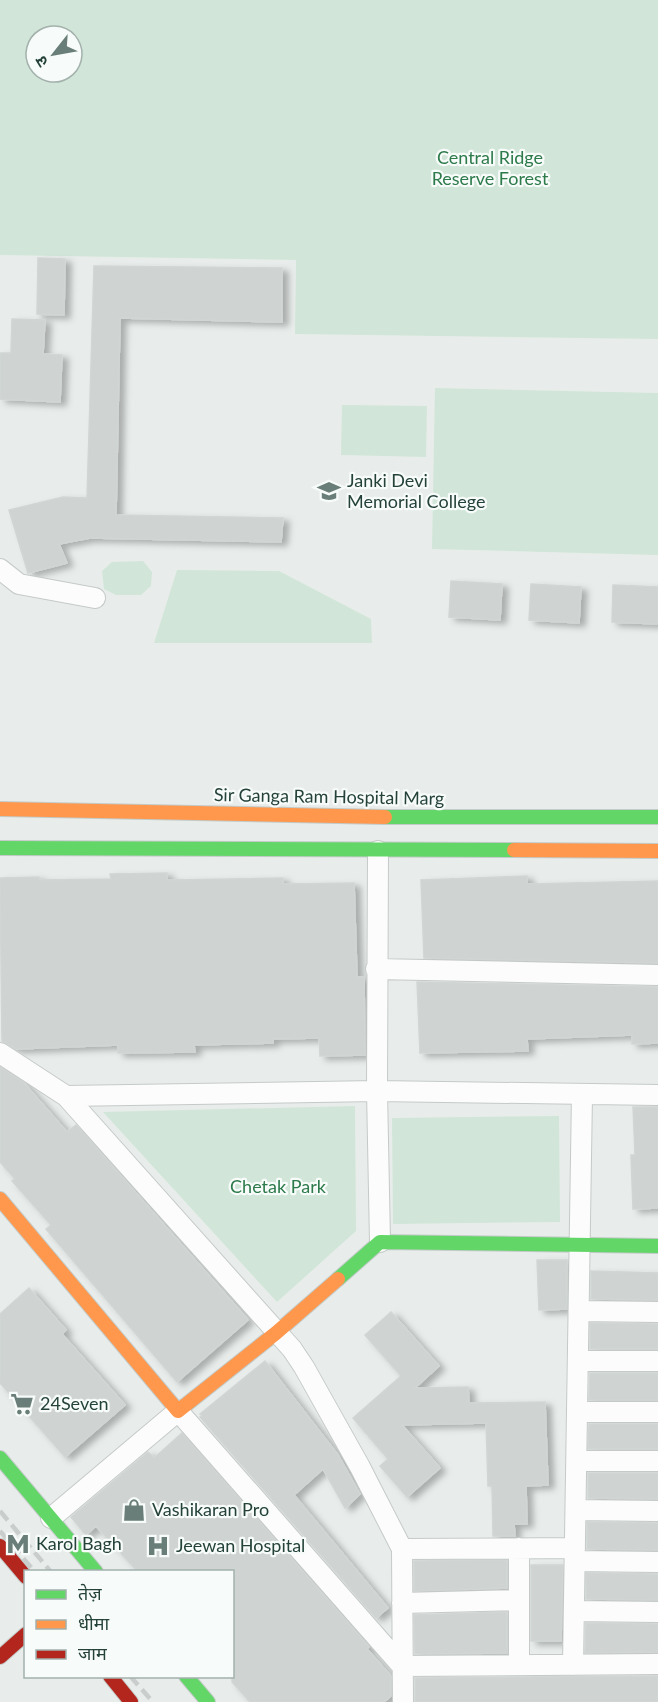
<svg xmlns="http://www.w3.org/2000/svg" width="658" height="1702" font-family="Lato,'Noto Sans Devanagari',sans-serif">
	<defs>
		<filter id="shadow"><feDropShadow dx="6" dy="3.5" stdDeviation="3" flood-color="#0004"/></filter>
	</defs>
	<rect width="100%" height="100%" fill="#e8edeb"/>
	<path fill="#d1e6d8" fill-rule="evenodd" d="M0,0H658V339L295,334L296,260L0,255ZM36,36H72V72H36Z
		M435,388L658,393V555L432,549Z
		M342,405L427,406L426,457L341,455Z
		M143,561L152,572L151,586L141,595H116L104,589L102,571L112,562Z
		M177,570L279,571L371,619L372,643H154Z
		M355,1106L356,1231L277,1302L103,1112Z
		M559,1116L560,1222L393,1224L392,1118Z"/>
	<path fill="#cfd4d2" stroke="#d1d6d4" stroke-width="1.5" filter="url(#shadow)" d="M38,258L65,259L64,315L37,314Z
		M94,266L282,268V322L120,318L116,515L283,518L281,542L90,538L59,544L67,563L28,573L9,510L63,497L87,498Z
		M12,319L45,320L43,354L62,355L60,402L0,399V353H11Z
		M451,581L502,584L500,620L449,617Z
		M531,584L581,587L579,623L529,620Z
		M613,585L658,587V624L612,622Z
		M167,873V880L283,878V884L354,883L357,977H364L365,1055L320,1056L319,1038L273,1039V1043L194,1045L195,1052L118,1053V1045L16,1049L2,1041L0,878L39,877V880L111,879L110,874Z
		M527,876V884L658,881V963L424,958L421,880Z
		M417,982L658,987V1043L632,1044V1035L527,1039L528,1051L420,1053Z
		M0,1067L24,1083L67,1132L76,1125L248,1320L177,1382L46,1229L51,1225L12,1181L15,1179L0,1162Z
		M633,1107H658V1208L633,1209L631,1155H635Z
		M537,1260H567V1309L539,1310Z
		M591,1271L658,1273V1300L591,1299Z
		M29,1288L66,1330L62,1334L125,1405L65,1457L0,1383V1314Z
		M391,1312L439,1366L415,1388L468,1387L469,1403L545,1402L548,1485L526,1486L527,1524H514L515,1536H493L492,1486H488L486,1423L402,1425L440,1468L407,1497L380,1466L388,1459L353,1418L401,1376L365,1335Z
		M590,1323L658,1324V1349H590Z
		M265,1361L338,1455L360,1494L345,1508L323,1469L294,1495L388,1608L376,1618L200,1417L202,1416L200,1414Z
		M590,1373H658V1400H589Z
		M589,1424H658V1449H588Z
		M182,1433L369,1647L367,1649L391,1676V1696L384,1702H250L232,1682V1572H138L96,1526L86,1535L71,1517L148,1452L154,1458Z
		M588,1473H658V1499L588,1498Z
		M587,1522L658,1523V1550L587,1549Z
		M507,1560V1588L414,1591V1561Z
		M531,1565H563L561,1641H531Z
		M586,1573L658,1574V1600L586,1599Z
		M507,1612V1653L415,1654L414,1615Z
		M586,1623L658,1624V1652L585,1653Z
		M658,1676V1702H415V1678Z"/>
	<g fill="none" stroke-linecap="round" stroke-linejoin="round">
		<g stroke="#c5cac8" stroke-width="22">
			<path id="street" d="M0,569L19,584L95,598
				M378,851L377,1091L380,1242
				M376,969L658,975
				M0,1053L66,1096L292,1349L304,1367L360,1467L402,1549L403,1702
				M66,1096L377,1091L658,1095
				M579,1311L658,1312
				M578,1361H658
				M577,1412H658
				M577,1461H658
				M576,1510L658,1511
				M51,1518L178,1411L402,1666L658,1664
				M402,1549L575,1548
				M575,1561L658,1562
				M402,1603L519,1600
				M574,1611L658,1612
				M519,1665V1548
				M573,1665L582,1094"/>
		</g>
		<g stroke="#c3cbc8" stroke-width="16">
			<path id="fast" d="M385,817H658
				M0,848L514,850
				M338,1279L380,1242L658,1246
				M0,1458L96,1572
				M186,1676L208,1702"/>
		</g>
		<g stroke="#c3cbc8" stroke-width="16">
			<path id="slow" d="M0,809L385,817
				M514,850L658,851
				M0,1199L178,1411L276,1333L338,1279"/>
		</g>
		<g stroke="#c3cbc8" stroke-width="16">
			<path id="jam" d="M0,1546L26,1577
				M0,1657L26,1634
				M110,1676L131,1702"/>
		</g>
		<use href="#street" stroke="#fcfcfc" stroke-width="20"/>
		<use href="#fast" stroke="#63d668" stroke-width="14"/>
		<use href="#slow" stroke="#ff974d" stroke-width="14"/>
		<use href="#jam" stroke="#b3261e" stroke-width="14"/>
		<path stroke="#c9cdcc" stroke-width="4.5" stroke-dasharray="12 6" stroke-linecap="butt" d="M0,1511L51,1572
			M0,1531L35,1572
			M130,1676L153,1702"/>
	</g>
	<defs>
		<g id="university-bare" transform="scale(1.8)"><path d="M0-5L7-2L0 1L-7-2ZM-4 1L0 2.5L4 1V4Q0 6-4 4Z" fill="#697e78" stroke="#f7fbf9" stroke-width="2.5" paint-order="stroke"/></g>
		<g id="supermarket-bare" transform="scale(1.8)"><path d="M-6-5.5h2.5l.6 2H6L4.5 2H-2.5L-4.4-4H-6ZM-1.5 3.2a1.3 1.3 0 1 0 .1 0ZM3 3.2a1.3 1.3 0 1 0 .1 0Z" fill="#697e78" stroke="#f7fbf9" stroke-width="2.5" paint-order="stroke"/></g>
		<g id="shop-bare" transform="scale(1.8)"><path d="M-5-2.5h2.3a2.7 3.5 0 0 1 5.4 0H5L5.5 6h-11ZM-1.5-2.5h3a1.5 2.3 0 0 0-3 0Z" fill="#697e78" stroke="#f7fbf9" stroke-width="2.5" paint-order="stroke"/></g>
		<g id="metro-bare" transform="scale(1.8)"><path d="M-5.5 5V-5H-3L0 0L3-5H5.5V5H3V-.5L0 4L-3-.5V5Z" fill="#697e78" stroke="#f7fbf9" stroke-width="2.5" paint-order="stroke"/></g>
		<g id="hospital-bare" transform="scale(1.8)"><path d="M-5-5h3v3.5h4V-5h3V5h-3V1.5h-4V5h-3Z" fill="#697e78" stroke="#f7fbf9" stroke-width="2.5" paint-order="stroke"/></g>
	</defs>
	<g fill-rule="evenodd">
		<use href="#university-bare" x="329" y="491"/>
		<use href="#supermarket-bare" x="22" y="1404"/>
		<use href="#shop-bare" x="134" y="1510"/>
		<use href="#metro-bare" x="18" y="1544"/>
		<use href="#hospital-bare" x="158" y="1546"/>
	</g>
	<g text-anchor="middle" stroke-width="4.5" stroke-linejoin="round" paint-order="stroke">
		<g font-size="18" fill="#2d7a4b" stroke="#f7fbf9">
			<text x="490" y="164">Central Ridge<tspan x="490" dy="21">Reserve Forest</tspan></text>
			<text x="278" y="1193">Chetak Park</text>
		</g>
		<g font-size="18" fill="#24423a" stroke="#f7fbf9" text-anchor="start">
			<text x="347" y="487">Janki Devi<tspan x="347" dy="21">Memorial College</tspan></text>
			<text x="40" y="1410">24Seven</text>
			<text x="152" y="1516">Vashikaran Pro</text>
			<text x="36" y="1550">Karol Bagh</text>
			<text x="176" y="1552">Jeewan Hospital</text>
		</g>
		<g font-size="18" fill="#24423a" stroke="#f7fbf9">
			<text transform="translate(329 797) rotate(1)" y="6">Sir Ganga Ram Hospital Marg</text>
		</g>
	</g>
	<rect x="24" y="1570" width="210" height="108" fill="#f7fbf9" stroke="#a3b1ad" stroke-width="1.5"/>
	<rect x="36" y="1590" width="30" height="9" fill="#63d668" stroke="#a3b1ad" stroke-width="1.5"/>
	<text x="78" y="1600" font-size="18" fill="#24423a">तेज़</text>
	<rect x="36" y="1620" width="30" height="9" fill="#ff974d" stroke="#a3b1ad" stroke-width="1.5"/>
	<text x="78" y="1630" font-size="18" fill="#24423a">धीमा</text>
	<rect x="36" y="1650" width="30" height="9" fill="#b3261e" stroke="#a3b1ad" stroke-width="1.5"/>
	<text x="78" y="1660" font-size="18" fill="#24423a">जाम</text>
	<g transform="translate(54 54) rotate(239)"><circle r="28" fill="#f7fbf9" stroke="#a3b1ad" stroke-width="1.5"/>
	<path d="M0-4.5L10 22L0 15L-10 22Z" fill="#697e78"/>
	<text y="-9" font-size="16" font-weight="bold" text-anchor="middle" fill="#24423a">उ</text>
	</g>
</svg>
